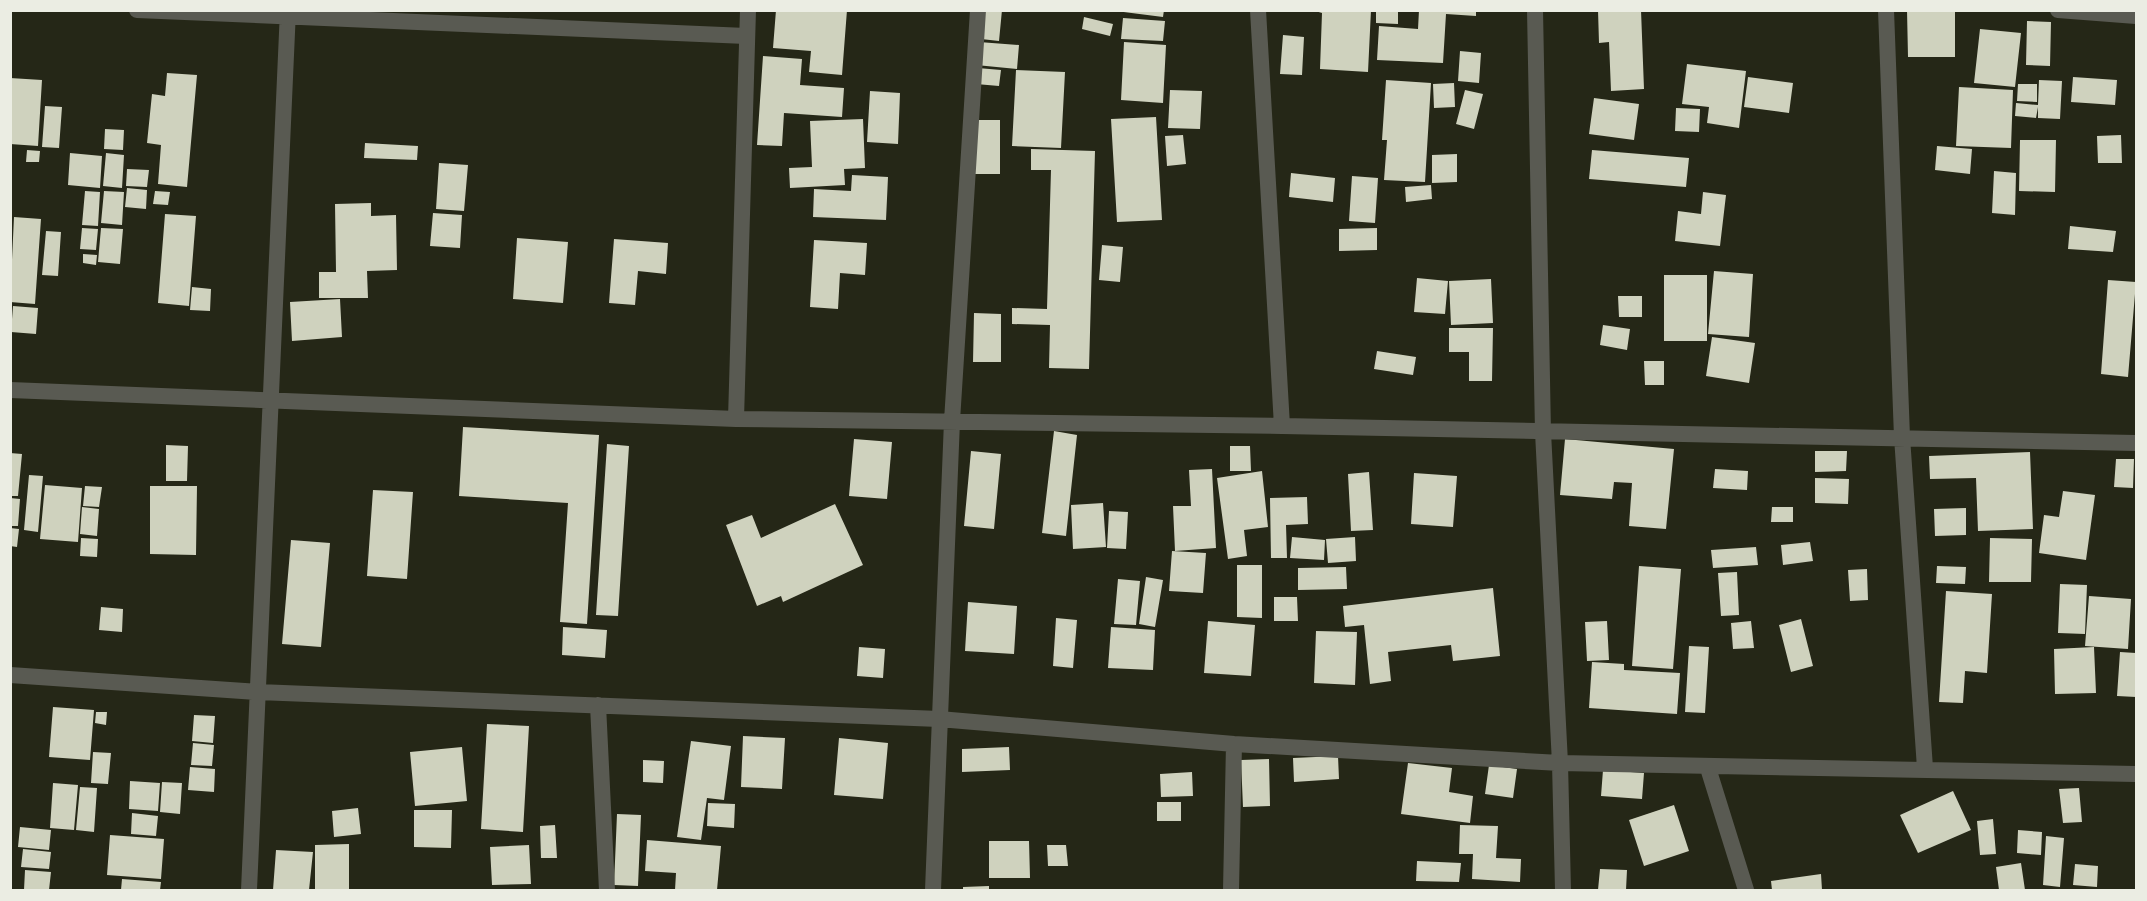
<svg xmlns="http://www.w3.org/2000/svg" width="2147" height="901" font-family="Mulish,sans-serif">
	<rect width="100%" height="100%" fill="#252717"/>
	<path fill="#cfd2be" d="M776,10H847L842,75L809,72L811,51L773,48Z
		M975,10H1002L999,41L972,38Z
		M1108,10H1164L1163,17Z
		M1312,10H1371L1368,72L1320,69L1322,13Z
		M1376,10H1398V24L1376,23Z
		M1419,10H1476V16L1446,14L1443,63L1377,60L1379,26L1418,29Z
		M1598,10H1641L1644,89L1611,91L1609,42L1599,43Z
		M1907,10H1955V57H1908Z
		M1084,17L1113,24L1110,36L1082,29Z
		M1123,18L1165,21L1163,41L1121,39Z
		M2027,21L2051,22L2050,66L2026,65Z
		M1980,29L2021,33L2015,87L1974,83Z
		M1283,35L1304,37L1302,75L1280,74Z
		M979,42L1019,45L1017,69L976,65Z
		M1124,42L1166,45L1163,103L1121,100Z
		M1460,51L1481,53L1479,83L1458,81Z
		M763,56L802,59L800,85L844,88L842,117L784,113L782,146L757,145Z
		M1687,64L1746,71L1739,128L1707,123L1709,107L1682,104Z
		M978,68L1001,70L999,86L976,84Z
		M1016,70L1065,72L1061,148L1012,146Z
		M167,73L197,75L187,187L158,184L161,145L147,143L152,94L165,96Z
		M1748,77L1793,83L1789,113L1744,107Z
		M2073,77L2117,80L2115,105L2071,102Z
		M10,78L42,80L38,146L10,144Z
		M1386,80L1431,83L1425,182L1384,180L1387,140H1382Z
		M2039,80L2062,81L2060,119L2038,118V107L2036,118L2015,116L2016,103L2038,105Z
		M1454,83L1455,107L1434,108L1433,84Z
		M2018,84H2037V102L2017,101Z
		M1959,87L2013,90L2011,148L1956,146Z
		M1170,90L1202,91L1200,129L1168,128Z
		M1465,90L1483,94L1474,129L1456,124Z
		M870,91L900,93L898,144L867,142Z
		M1594,98L1639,104L1634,140L1589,134Z
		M45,106L62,107L59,148L42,147Z
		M1676,108L1700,109L1699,132L1675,131Z
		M1156,117L1162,220L1117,222L1111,119Z
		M863,119L865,168L844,169L845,185L790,188L789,168L812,167L810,121Z
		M975,120H1000V174H975Z
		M105,129L124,130L123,150L104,149Z
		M1183,135L1186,164L1167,166L1165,136Z
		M2121,135L2122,163H2098L2097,136Z
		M2020,140H2056L2055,192L2019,191Z
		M365,143L418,146L417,160L364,158Z
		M1937,146L1972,149L1970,174L1935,170Z
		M1031,149L1095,151L1089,369L1049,368L1050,325L1012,324V308L1047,309L1051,170H1031Z
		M27,150L40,151L39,162H26Z
		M1592,150L1689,158L1686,187L1589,179Z
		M70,153L102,156L100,188L68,185Z
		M106,153L124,155L122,188L103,186Z
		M1457,154V182L1432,183V155Z
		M439,163L468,165L464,211L436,209Z
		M127,169L149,170L147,187L126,186Z
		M1994,171L2016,173L2015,215L1992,213Z
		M1291,173L1335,178L1333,202L1289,197Z
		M852,175L888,177L886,220L813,217L814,189L851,191Z
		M1352,176L1378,178L1375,223L1349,221Z
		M1431,185L1432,199L1406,202L1405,187Z
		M127,188L147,190L146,209L125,207Z
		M85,191L100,192L98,226L82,225Z
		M104,191L124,192L122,225L101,223Z
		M155,191L170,192L168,205L153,204Z
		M1703,192L1726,195L1720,246L1675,241L1678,211L1701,214Z
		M371,203V216L396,215L397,270L367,271L368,298H319V272H336L335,204Z
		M433,213L462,215L460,248L430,246Z
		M165,214L196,216L189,306L158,303Z
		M14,217L41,219L35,304L10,302Z
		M2070,226L2116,231L2113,252L2068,249Z
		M82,228L98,229L96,250L80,249Z
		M101,228L123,229L120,264L98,262Z
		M1377,228V250L1339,251V229Z
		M46,231L61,232L58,276L42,275Z
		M517,238L568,242L563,303L513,299Z
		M614,239L668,243L666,274L638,271L635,305L609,303Z
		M814,240L867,243L865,275L840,273L838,309L810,307Z
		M1102,245L1123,247L1120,282L1099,280Z
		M83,254L97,255L96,265L83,263Z
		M1714,271L1753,274L1749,337L1708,334Z
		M1664,275H1707V341H1664Z
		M1417,278L1448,281L1445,314L1414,312Z
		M1491,279L1493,323L1451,325L1449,281Z
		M2108,280L2136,282L2128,377L2101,374Z
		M192,287L211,289L210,311L190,310Z
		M1618,296H1642V317H1619Z
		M340,299L342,337L292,341L290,302Z
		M13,306L38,308L36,334L11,332Z
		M974,313L1001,314V362H973Z
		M1603,325L1630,329L1627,350L1600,345Z
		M1449,328H1493L1492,381H1469V352H1449Z
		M1712,337L1755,343L1749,383L1706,376Z
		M1377,351L1416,357L1413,375L1374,369Z
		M1644,361H1664V385H1645Z
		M463,427L599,435L587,624L560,622L568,503L459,496Z
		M1054,431L1077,435L1066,536L1042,533Z
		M854,439L892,442L887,499L849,496Z
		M1565,439L1674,449L1666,529L1629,526L1632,483L1614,482L1612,499L1560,495Z
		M607,444L629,446L618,616L596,615Z
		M166,445L188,446L187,481H166Z
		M1230,446H1250L1251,471H1230Z
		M971,451L1001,454L994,529L964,526Z
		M1815,451H1847L1846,471L1815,472Z
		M2030,452L2033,529L1978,531L1976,478L1930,479L1929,456Z
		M10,453L22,454L18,496H10Z
		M2116,459H2134L2133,488L2114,487Z
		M1212,469L1216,548L1175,551L1173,506H1191L1189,470Z
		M1715,469L1748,471L1747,490L1713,488Z
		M1262,471L1268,527L1244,530L1247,556L1228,559L1217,478Z
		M1369,472L1373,530L1351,531L1348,474Z
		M1414,473L1457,476L1453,527L1411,524Z
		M29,475L43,476L38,532L24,530Z
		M1815,478L1849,479L1848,504L1815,503Z
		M45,485L82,488L78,542L40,539Z
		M85,486L102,487L99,507L83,506Z
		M150,486H197L196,555L150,554Z
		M373,490L413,492L407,579L367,576Z
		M2063,491L2095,495L2086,560L2039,553L2044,515L2059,517Z
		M1307,497L1308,524L1286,525L1287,558H1271L1270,498Z
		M10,498L20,499L18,526H10Z
		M1103,503L1106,547L1073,549L1071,505Z
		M835,504L863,565L783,602L781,596L757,606L726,525L752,515L761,538Z
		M82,507L99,509L97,536L80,534Z
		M1772,507H1793V522H1771Z
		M1966,508V535L1935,536L1934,509Z
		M1109,511L1128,512L1126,549L1107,548Z
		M10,528L19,529L17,547L10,546Z
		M1292,537L1325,540L1324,560L1290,558Z
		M1355,537L1356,561L1328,563L1326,539Z
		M81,538L98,539L97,557L80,556Z
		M1990,538L2032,539L2031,582H1989Z
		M291,540L330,543L321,647L282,644Z
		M1810,542L1813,561L1783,565L1781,545Z
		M1756,547L1758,565L1713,568L1711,550Z
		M1172,551L1206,553L1203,593L1169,591Z
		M1237,565H1262V618L1237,617Z
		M1639,566L1681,569L1673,669L1632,666Z
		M1937,566L1966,567L1965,584L1936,583Z
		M1346,567L1347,589L1298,590V568Z
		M1867,569L1868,600L1850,601L1848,570Z
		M1737,572L1739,615L1721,616L1718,573Z
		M1146,577L1163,580L1155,627L1139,624Z
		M1118,579L1140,581L1136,625L1114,624Z
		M2060,584L2087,585L2085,634L2058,633Z
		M1493,588L1500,656L1453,661L1451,645L1388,652L1391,681L1370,684L1364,625L1345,627L1343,606Z
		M1946,591L1992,594L1987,673L1965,671L1963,703L1939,702Z
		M2089,596L2131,599L2128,649L2085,646Z
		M1274,597H1297L1298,621H1274Z
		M968,602L1017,606L1014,654L965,651Z
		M101,607L123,609L122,632L99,630Z
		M1056,618L1077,620L1073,668L1053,666Z
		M1801,619L1813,666L1791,672L1779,625Z
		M1208,621L1255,625L1251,676L1204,673Z
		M1607,621L1609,660L1587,661L1585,622Z
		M1751,621L1754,648L1733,649L1731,623Z
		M563,627L607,630L605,658L562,655Z
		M1111,627L1155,630L1153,670L1108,668Z
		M1316,631L1357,632L1355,685L1314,683Z
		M1689,646L1709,647L1705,713L1685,712Z
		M859,647L885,649L883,678L857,676Z
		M2094,647L2096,693L2055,694L2054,649Z
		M2120,652L2136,653V697L2117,696Z
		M1592,662L1624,664V670L1680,673L1677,714L1589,708Z
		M53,707L94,710L90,760L49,757Z
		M96,712H107L106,725L95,723Z
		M194,715L215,716L213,743L192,741Z
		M487,724L529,726L523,832L481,829Z
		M743,736L785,738L782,789L741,787Z
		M839,738L888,743L883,799L834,795Z
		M691,741L731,746L724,800L707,798L701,840L677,837Z
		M193,743L214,745L212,766L191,765Z
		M462,747L467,801L415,806L410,752Z
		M1009,747L1010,770L962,772V749Z
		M93,752L111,753L108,784L91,783Z
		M1338,756L1339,779L1294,782L1293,758Z
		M1269,759L1270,806L1243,807L1241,760Z
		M643,760L664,761L663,783L643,782Z
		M1408,763L1452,768L1449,792L1473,796L1470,823L1401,814Z
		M1489,765L1517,769L1513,798L1485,794Z
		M190,767L215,769L214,792L188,790Z
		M1603,770L1644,773L1642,799L1601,796Z
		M1192,772L1193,796L1161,797L1160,774Z
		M130,781L160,783L158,811L129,809Z
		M162,782L182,783L180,814L160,812Z
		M53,783L78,785L74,830L50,828Z
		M80,787L97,788L94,832L76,830Z
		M2079,788L2082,822L2063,823L2059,789Z
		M1953,791L1971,830L1918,853L1900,815Z
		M1157,802H1181V821H1157Z
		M708,803L735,804L734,828L707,826Z
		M1674,805L1689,851L1644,866L1629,820Z
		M358,808L361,834L334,837L332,811Z
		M414,810H452L451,848L414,847Z
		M132,813L158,816L156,836L131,834Z
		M617,814L641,815L638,886L614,885Z
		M1993,819L1996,854L1980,855L1977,821Z
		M555,825L557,858H541L540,826Z
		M1460,825L1498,826L1496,858L1521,859L1520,882L1472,879L1473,854H1459Z
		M20,827L51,830L49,850L18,847Z
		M2018,830L2042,832L2041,855L2017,853Z
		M110,835L164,839L161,879L107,875Z
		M2046,836L2064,838L2060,887L2043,885Z
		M647,840L721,846L717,890H675L676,873L645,871Z
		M989,841H1029L1030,878H989Z
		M349,844V890H315V845Z
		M529,845L531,884L492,885L490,847Z
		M1047,845H1066L1068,866H1048Z
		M23,849L51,852L49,869L21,867Z
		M276,850L313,852L309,890H273Z
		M1417,861L1461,863L1459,882L1416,881Z
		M2021,863L2025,890H1999L1996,867Z
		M2075,864L2098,866L2097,887L2073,885Z
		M1600,869L1627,870L1626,890H1598Z
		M25,870L51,872L49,890H24Z
		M1821,874L1822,890H1772L1771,881Z
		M122,879L161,882L160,890H121Z
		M989,886V890H963V887Z"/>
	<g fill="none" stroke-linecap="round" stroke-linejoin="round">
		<path stroke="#595a52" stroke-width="16" d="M137,10L746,36
			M1258,10L1282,426
			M1535,10L1543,432L1560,763L1563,890
			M1886,10L1902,437L1925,768
			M2058,10L2136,16
			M10,390L736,419L1282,426L2136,443
			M736,419L748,10
			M10,675L258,692L939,719L1234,744L1560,763L2136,774
			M598,705L607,890
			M1708,768L1746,890
			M249,890L288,10
			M933,890L952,421L978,10
			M1231,890L1234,744"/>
	</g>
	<rect width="2147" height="901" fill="none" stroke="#ebede3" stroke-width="24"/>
</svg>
